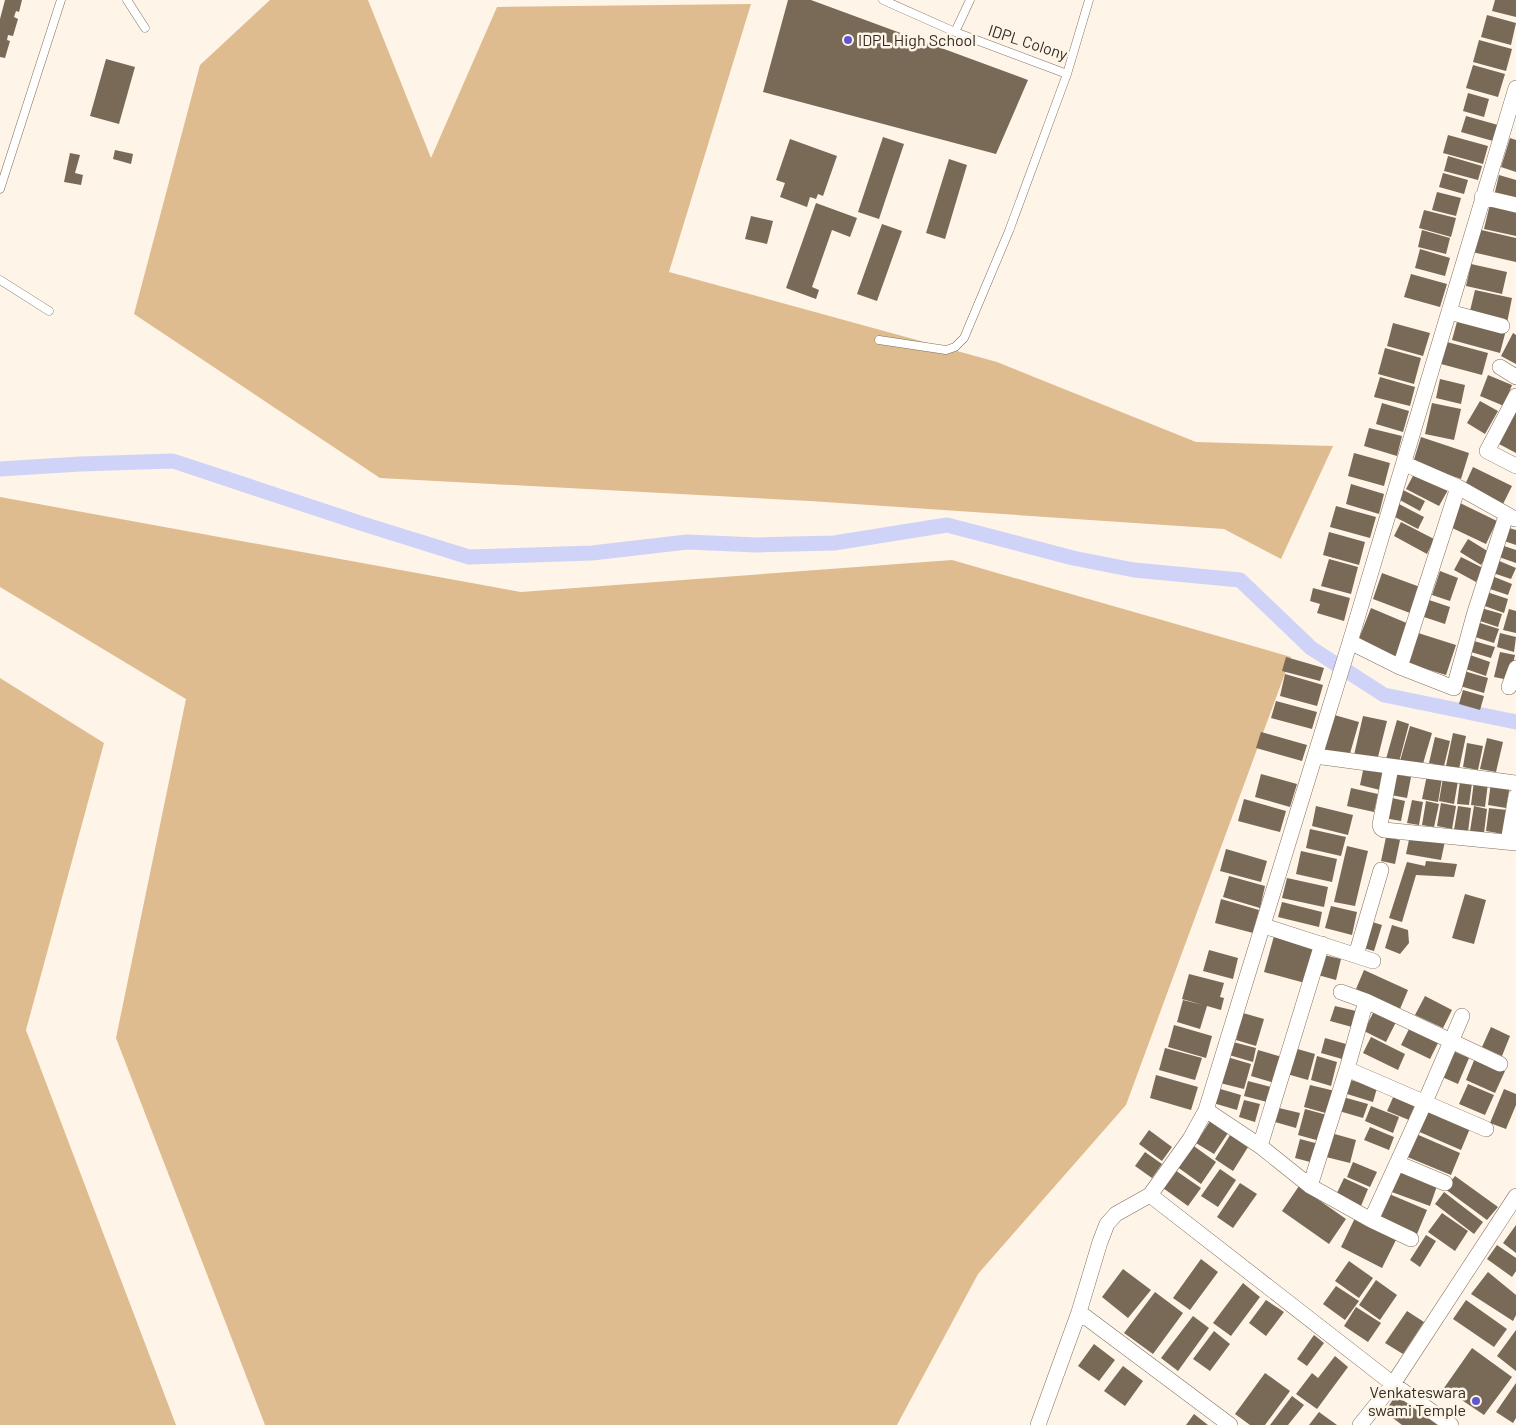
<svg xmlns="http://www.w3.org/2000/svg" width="1516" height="1425" font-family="Barlow,sans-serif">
	<rect width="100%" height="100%" fill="#fef4e7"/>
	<path fill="#debc90" d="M270,0H368L431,158L497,7L751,4L669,272L997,362L1196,442L1333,446L1281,559L1224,529L810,501L380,478L134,314L200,65Z
		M0,497L521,592L952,560L1291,657L1126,1105L978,1274L897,1425H265L116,1038L186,699L0,587Z
		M0,678L104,743L26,1030L176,1425H0Z"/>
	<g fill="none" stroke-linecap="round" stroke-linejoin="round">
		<path stroke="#cfd3f8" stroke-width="15" d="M0,469L80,464L173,461L360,523L469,557L592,553L687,542L757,545L834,543L947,525L1073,558L1134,570L1240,580L1311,648L1384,695L1516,722"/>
	</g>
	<path fill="#796a57" d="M5,0H22L19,12L16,11L14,17L18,19L13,36L8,35L7,40L10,41L5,58L0,57V19Z
		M788,0H811L1028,80L996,154L763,92Z
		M1495,0H1516V17L1492,11Z
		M1487,15L1516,23L1511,45L1481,37Z
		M1479,40L1512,49L1506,71L1473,62Z
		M106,59L135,67L119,124L90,116Z
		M1473,65L1505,74L1498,97L1466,88Z
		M1468,93L1489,99L1484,117L1463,111Z
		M1466,116L1498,125L1493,141L1461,132Z
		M1448,135L1488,146L1483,164L1443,153Z
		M883,137L904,144L879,219L858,212Z
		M1510,138L1516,140V172L1501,167Z
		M790,139L837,156L823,196L818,194L816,199L810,197L807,207L780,197L785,183L776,180Z
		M115,150L133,154L131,164L113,159Z
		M70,153L80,155L75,173L83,175L81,185L64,182Z
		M1448,156L1482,166L1478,180L1444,171Z
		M949,159L967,165L945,239L926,233Z
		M1443,173L1468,180L1464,194L1439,187Z
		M1499,175L1516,180V202L1494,196Z
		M1437,192L1461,198L1456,216L1432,210Z
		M816,203L857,218L850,237L832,230L812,287L819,290L816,299L786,288Z
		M1490,204L1516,210V236L1484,229Z
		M1424,210L1456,218L1451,237L1419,228Z
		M751,216L773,221L767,244L745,239Z
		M882,224L902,231L877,301L857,294Z
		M1477,229L1516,238V262L1472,252Z
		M1422,230L1450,238L1446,254L1418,247Z
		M1420,249L1450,258L1445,276L1415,268Z
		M1471,264L1507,272L1502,294L1466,286Z
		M1411,274L1447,284L1440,307L1404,297Z
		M1475,290L1512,298L1507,323L1469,315Z
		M1458,318L1506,330L1500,353L1452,340Z
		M1393,323L1430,333L1423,356L1387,346Z
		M1513,333L1516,335V364L1501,356Z
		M1447,342L1488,353L1482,375L1441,364Z
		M1385,348L1421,358L1414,384L1378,374Z
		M1488,375L1512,385L1504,406L1480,396Z
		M1380,377L1415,387L1410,406L1374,397Z
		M1440,379L1465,385L1461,404L1436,398Z
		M1480,401L1498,411L1485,434L1467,423Z
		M1382,403L1409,411L1403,432L1376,424Z
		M1432,403L1461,409L1454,440L1425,434Z
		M1516,411V453L1499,444Z
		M1369,428L1402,436L1397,456L1364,446Z
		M1421,437L1469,453L1461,479L1413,463Z
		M1354,453L1390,463L1384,486L1348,476Z
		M1473,467L1512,486L1502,506L1464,487Z
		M1415,472L1448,490L1439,506L1406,489Z
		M1351,484L1384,494L1379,514L1346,504Z
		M1403,490L1425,501L1420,511L1398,499Z
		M1460,503L1497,521L1486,544L1448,526Z
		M1399,504L1424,517L1418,529L1393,516Z
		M1336,506L1376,517L1370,538L1330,527Z
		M1401,522L1434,539L1427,554L1394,536Z
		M1509,528L1516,530V545L1504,541Z
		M1329,532L1365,542L1359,565L1323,555Z
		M1468,539L1489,552L1481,565L1460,552Z
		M1501,545L1516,550V563L1496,556Z
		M1461,557L1483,568L1476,582L1454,570Z
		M1329,559L1358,567L1351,594L1321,586Z
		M1497,560L1516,568L1511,579L1493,573Z
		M1440,571L1458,578L1450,601L1432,595Z
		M1382,573L1420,587L1410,613L1373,599Z
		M1492,576L1512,584L1508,595L1487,588Z
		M1313,588L1350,598L1344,621L1317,613L1320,604L1310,601Z
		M1487,592L1508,599L1504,613L1482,605Z
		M1426,599L1450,607L1445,624L1421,616Z
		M1371,608L1409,624L1396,657L1358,641Z
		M1481,608L1502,614L1498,627L1477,620Z
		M1509,609L1516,611V633L1503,630Z
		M1477,622L1499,629L1494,643L1472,636Z
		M1415,632L1456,645L1446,675L1406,663Z
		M1500,633L1516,637L1514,652L1497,647Z
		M1474,641L1495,647L1491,658L1471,652Z
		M1500,652L1515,655L1509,680L1494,677Z
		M1470,655L1490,662L1486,676L1466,669Z
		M1286,657L1324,668L1320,681L1282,671Z
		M1464,671L1488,678L1484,693L1460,686Z
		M1285,674L1323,685L1317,706L1280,696Z
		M1463,690L1484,696L1480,710L1459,704Z
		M1276,701L1317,712L1312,729L1271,718Z
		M1331,714L1359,722L1349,757L1321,750Z
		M1363,716L1387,721L1377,761L1354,755Z
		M1397,720L1409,724L1399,762L1386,759Z
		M1410,726L1432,733L1422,767L1400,761Z
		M1261,732L1307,745L1302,761L1256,748Z
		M1453,733L1466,736L1459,769L1446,766Z
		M1435,737L1450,741L1444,766L1429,763Z
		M1487,738L1503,742L1496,772L1480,769Z
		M1467,743L1483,746L1478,770L1463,767Z
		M1364,766L1389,771L1384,791L1360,785Z
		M1261,774L1297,784L1290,807L1255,797Z
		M1395,774L1411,777L1407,798L1391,795Z
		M1427,775L1442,778L1438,802L1422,799Z
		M1443,778L1458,781L1454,804L1439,801Z
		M1460,781L1472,783L1469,805L1457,804Z
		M1474,781L1488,783L1485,807L1471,805Z
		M1491,782L1510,785L1506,808L1488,805Z
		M1351,788L1378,794L1374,812L1347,806Z
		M1388,797L1405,801L1401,821L1384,818Z
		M1244,799L1286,811L1280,832L1238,821Z
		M1412,800L1423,802L1419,825L1407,823Z
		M1426,801L1439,804L1434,827L1422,825Z
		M1441,803L1456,806L1452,829L1437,826Z
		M1316,806L1353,815L1348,835L1312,826Z
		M1458,806L1471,808L1468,832L1454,830Z
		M1474,806L1487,809L1484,833L1470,831Z
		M1489,808L1507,810L1503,834L1486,831Z
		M1310,829L1346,837L1341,856L1306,848Z
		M1410,835L1445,841L1441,860L1406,854Z
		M1386,837L1400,840L1395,864L1381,861Z
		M1347,846L1368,851L1355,906L1334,902Z
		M1226,849L1267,861L1261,882L1220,871Z
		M1301,851L1337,859L1332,882L1296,874Z
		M1426,861L1457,864L1454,877L1416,875L1402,922L1389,918L1407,862L1425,866Z
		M1229,876L1265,886L1260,908L1223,897Z
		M1287,878L1328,887L1324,907L1282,898Z
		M1465,894L1486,900L1474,944L1452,938Z
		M1221,899L1259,910L1253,933L1215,923Z
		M1282,902L1322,912L1319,927L1278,917Z
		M1331,906L1357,912L1352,935L1325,928Z
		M1369,921L1382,925L1374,951L1360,947Z
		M1392,925L1408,930L1409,943L1400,954L1385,948Z
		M1274,936L1315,947L1305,983L1264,972Z
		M1209,950L1238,958L1233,979L1203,971Z
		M1324,955L1341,959L1336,980L1318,975Z
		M1364,970L1408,990L1400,1009L1356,989Z
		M1189,974L1224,983L1220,997L1224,998L1221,1010L1207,1006L1200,1029L1177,1022L1183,1000L1203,1005L1182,999Z
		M1425,996L1452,1010L1443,1028L1415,1015Z
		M1335,1006L1356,1011L1352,1027L1330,1021Z
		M1375,1009L1397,1020L1386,1042L1364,1031Z
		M1243,1013L1264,1019L1256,1046L1236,1040Z
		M1174,1025L1212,1036L1206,1058L1168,1047Z
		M1491,1027L1510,1036L1502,1056L1482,1047Z
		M1409,1029L1438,1043L1430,1059L1401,1045Z
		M1371,1037L1405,1054L1398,1070L1363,1053Z
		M1325,1038L1346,1044L1342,1059L1321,1053Z
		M1233,1042L1256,1048L1253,1062L1229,1055Z
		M1165,1048L1202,1058L1195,1080L1159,1070Z
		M1294,1048L1315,1054L1308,1080L1287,1074Z
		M1258,1050L1282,1057L1275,1083L1251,1076Z
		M1453,1051L1469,1058L1458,1084L1442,1077Z
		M1317,1056L1337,1062L1331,1086L1311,1080Z
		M1227,1057L1251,1064L1244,1089L1220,1083Z
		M1475,1058L1505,1071L1495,1093L1466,1080Z
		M1156,1075L1198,1087L1191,1110L1150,1098Z
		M1351,1080L1377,1088L1373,1102L1347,1094Z
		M1248,1081L1271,1087L1267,1102L1244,1096Z
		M1468,1084L1494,1095L1485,1115L1459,1104Z
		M1310,1085L1335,1091L1329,1114L1304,1107Z
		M1217,1088L1241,1095L1237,1110L1213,1103Z
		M1504,1089L1516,1094V1105L1506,1129L1490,1123Z
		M1395,1093L1416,1102L1409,1120L1387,1111Z
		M1343,1097L1368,1104L1363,1118L1339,1111Z
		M1244,1100L1260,1104L1255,1122L1239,1117Z
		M1371,1106L1399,1117L1393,1133L1365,1121Z
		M1425,1107L1471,1126L1461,1150L1415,1130Z
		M1279,1108L1300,1113L1296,1128L1275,1122Z
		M1305,1109L1327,1115L1320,1141L1298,1135Z
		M1212,1118L1230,1130L1214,1154L1196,1143Z
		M1370,1127L1394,1137L1389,1150L1364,1140Z
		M1149,1130L1172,1147L1162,1161L1139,1144Z
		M1232,1132L1250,1144L1233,1171L1215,1159Z
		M1331,1133L1356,1140L1350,1163L1326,1157Z
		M1414,1133L1460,1153L1451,1175L1405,1156Z
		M1300,1139L1319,1144L1314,1163L1295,1158Z
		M1191,1144L1216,1162L1201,1184L1176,1166Z
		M1145,1152L1162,1164L1152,1178L1135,1166Z
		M1353,1162L1377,1172L1370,1187L1347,1177Z
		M1397,1168L1438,1183L1430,1206L1389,1191Z
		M1220,1169L1236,1180L1218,1207L1201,1196Z
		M1175,1170L1201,1188L1188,1206L1163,1188Z
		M1455,1176L1498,1207L1487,1220L1445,1189Z
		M1344,1178L1368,1189L1361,1206L1336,1195Z
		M1240,1183L1257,1194L1233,1228L1217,1217Z
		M1299,1186L1346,1219L1329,1244L1282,1211Z
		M1444,1192L1483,1222L1474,1234L1435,1204Z
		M1387,1193L1427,1210L1417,1234L1377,1217Z
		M1442,1213L1468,1231L1455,1251L1428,1232Z
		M1355,1218L1397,1238L1382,1268L1341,1247Z
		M1516,1225V1253L1503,1243Z
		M1426,1235L1436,1241L1420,1267L1410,1260Z
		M1497,1245L1516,1258V1271L1512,1277L1487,1259Z
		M1201,1259L1218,1272L1190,1310L1173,1298Z
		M1349,1261L1373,1278L1359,1298L1335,1281Z
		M1123,1269L1151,1290L1128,1318L1102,1297Z
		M1488,1272L1516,1295V1315L1513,1321L1471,1294Z
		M1376,1280L1397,1295L1380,1320L1359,1305Z
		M1243,1283L1260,1297L1231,1336L1213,1323Z
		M1336,1286L1359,1301L1345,1320L1323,1304Z
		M1155,1292L1183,1313L1153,1354L1124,1333Z
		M1266,1300L1284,1312L1266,1336L1249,1323Z
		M1466,1300L1507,1329L1494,1347L1453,1319Z
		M1356,1307L1381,1323L1368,1342L1344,1326Z
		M1407,1311L1424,1322L1403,1354L1385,1343Z
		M1193,1316L1209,1328L1178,1371L1161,1358Z
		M1516,1330V1371L1497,1356Z
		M1214,1331L1230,1344L1210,1371L1193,1359Z
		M1314,1335L1324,1343L1307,1366L1297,1359Z
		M1094,1344L1115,1360L1099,1381L1078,1366Z
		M1472,1348L1512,1377L1484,1415L1444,1388Z
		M1335,1356L1348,1367L1317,1409L1296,1394L1312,1373L1318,1378Z
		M1123,1366L1143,1381L1125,1406L1104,1391Z
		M1265,1373L1290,1391L1265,1425H1250L1235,1414Z
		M1516,1383V1418L1513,1423L1496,1412Z
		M1397,1393L1440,1425H1402L1385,1412Z
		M1292,1396L1304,1405L1288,1425H1270Z
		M1319,1412L1337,1425H1309Z
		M1194,1414L1208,1425H1186Z"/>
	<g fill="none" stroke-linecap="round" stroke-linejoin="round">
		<g stroke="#7f705d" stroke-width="9">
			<path id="lane" d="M127,0L145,28
				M883,0L955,32L1067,74L1089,0
				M955,32L970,0
				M0,189L61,0
				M0,280L49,311
				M879,340L946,350L955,347L964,338L1009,231L1067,74"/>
		</g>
		<g stroke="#7f705d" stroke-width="16">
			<path id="street" d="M1482,197L1516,205
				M1449,312L1502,326
				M1500,367L1516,377
				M1516,396L1487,451L1516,466
				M1405,464L1458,487L1515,519
				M1350,642L1400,667L1454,688L1475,612L1506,516
				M1400,667L1458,487
				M1509,687L1516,668
				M1315,756L1516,783
				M1391,767L1380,825L1381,828L1384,830L1516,843
				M1508,842L1516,796
				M1264,926L1373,961
				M1356,955L1381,870
				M1341,992L1366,1001L1500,1064
				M1347,1069L1486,1129
				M1206,1110L1260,1146L1310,1186L1371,1220L1425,1102L1462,1016
				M1260,1146L1322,944
				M1397,1163L1445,1183
				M1310,1186L1347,1069L1366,1001
				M1371,1220L1411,1239
				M1079,1312L1230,1425
				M1038,1425L1079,1312L1100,1242L1107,1224L1116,1214L1150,1195
				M1360,1425L1393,1384L1516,1196
				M1451,1425L1393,1384L1150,1195L1190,1139L1206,1110L1350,642L1516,88"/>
		</g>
		<use href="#lane" stroke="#fff" stroke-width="8"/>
		<use href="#street" stroke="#fff" stroke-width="15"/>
	</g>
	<g fill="#5e57cf" stroke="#fef4e7" stroke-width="2">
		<circle cx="848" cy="40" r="5"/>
		<circle cx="1476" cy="1401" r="5"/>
	</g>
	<g text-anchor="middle" stroke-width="5" stroke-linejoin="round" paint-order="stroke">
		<g font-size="16" fill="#322c24" stroke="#fef4e7" text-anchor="start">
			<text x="858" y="46">IDPL High School</text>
			<text x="1466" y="1398" text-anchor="end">Venkateswara<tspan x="1466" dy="18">swami Temple</tspan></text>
		</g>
		<g font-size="16" fill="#322c24" stroke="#fef4e7">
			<text transform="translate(1028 42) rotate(18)" y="6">IDPL Colony</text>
		</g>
	</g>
</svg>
